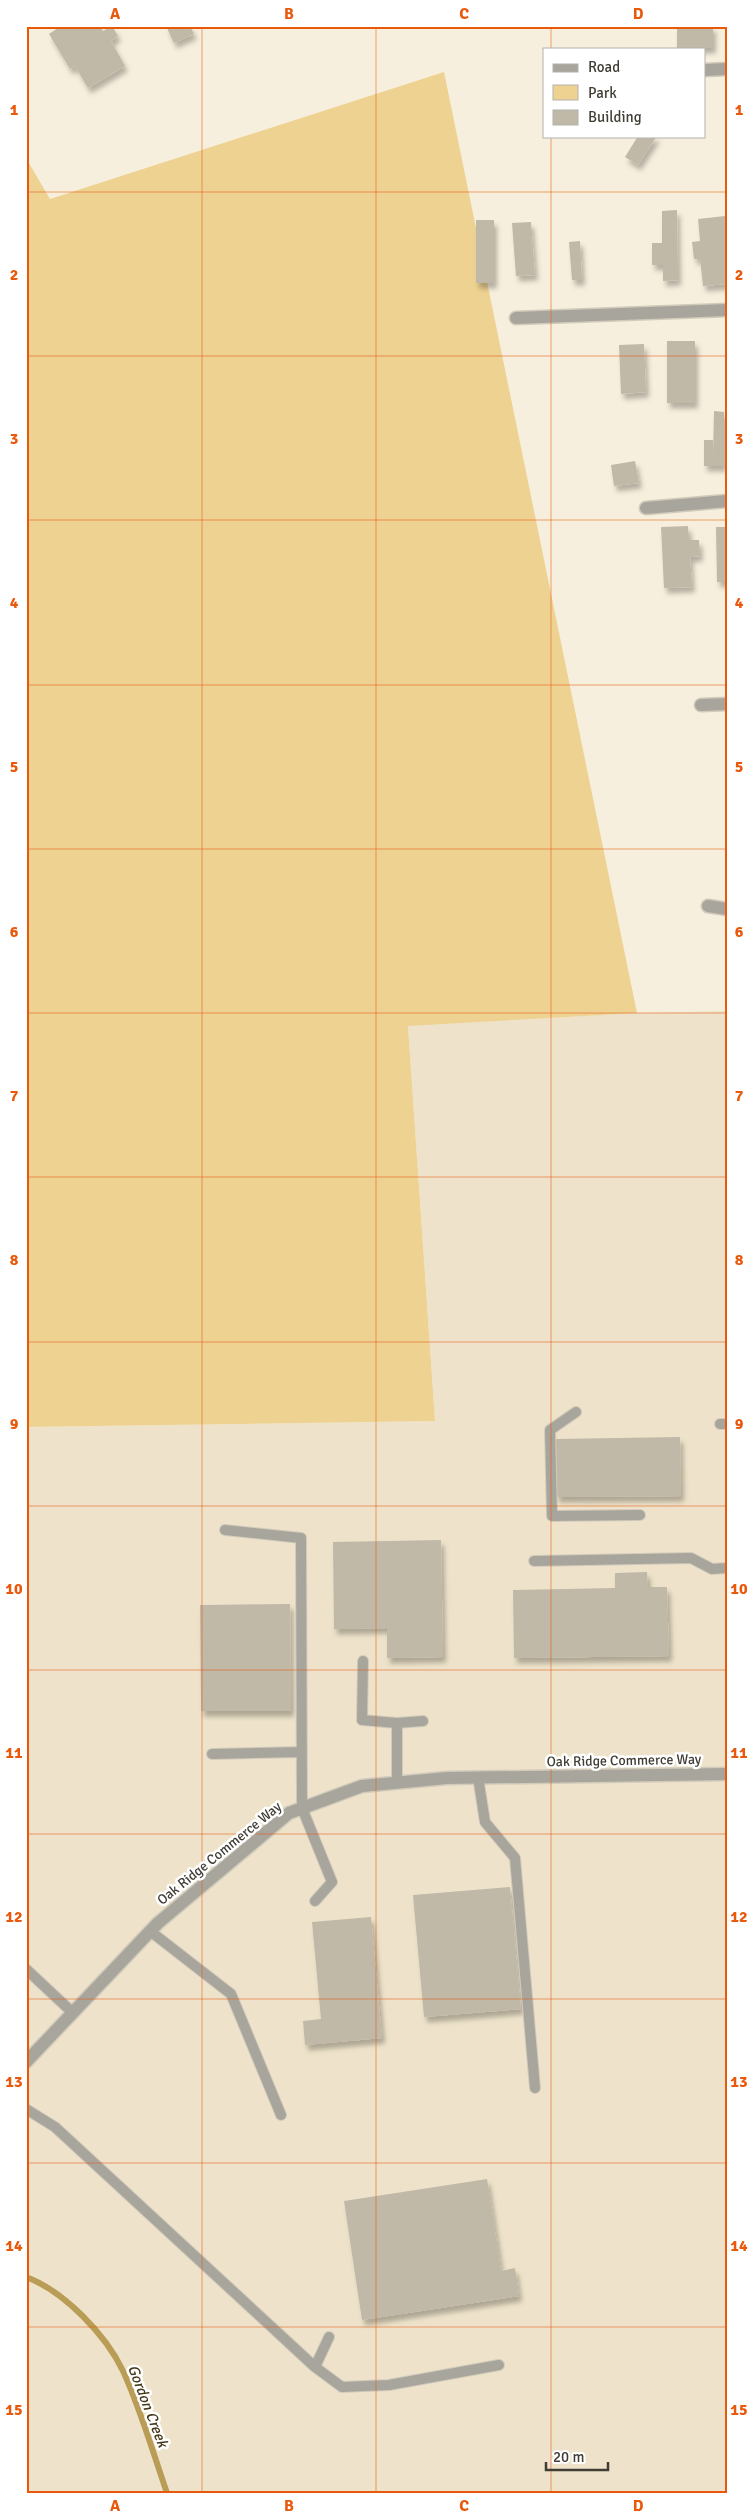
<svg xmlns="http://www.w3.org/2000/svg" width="753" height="2519" font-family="Signika,sans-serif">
	<defs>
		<filter id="shadow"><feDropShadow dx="3" dy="5.5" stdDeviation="2.5" flood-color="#0004"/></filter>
	</defs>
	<rect width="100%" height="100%" fill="#f7efdd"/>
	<path fill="#eee3ca" d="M727,1011V2493H26V1427L435,1421L408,1025L637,1013Z"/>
	<path fill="#eed292" d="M444,72L637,1013L408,1026L435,1421L26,1427V158L50,199Z"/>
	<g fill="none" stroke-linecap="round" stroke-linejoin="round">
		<path stroke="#b99c56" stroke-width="6" d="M26,2277C64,2291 106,2335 123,2371C141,2410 153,2453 167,2493"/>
	</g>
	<path fill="#c0b9a7" filter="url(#shadow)" d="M61,26H100L103,31L112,26L118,36L111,41L125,66L88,88L75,66L70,69L49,34Z
		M166,26H190L194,34L174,43Z
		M677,26H713V48H677Z
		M638,136H657L638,165L625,157Z
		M677,210L678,280L663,281V265H652V243H662V211Z
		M725,216L727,284L703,286L700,259H694L692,242L700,241L698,219Z
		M476,220H494V283H476Z
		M531,222L535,275L516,276L512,223Z
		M580,241L582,280H572L569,242Z
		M667,341H695V403H667Z
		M644,344L646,392L621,394L619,345Z
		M714,411L724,412V466H704V440H713V458Z
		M635,461L639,483L614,486L611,465Z
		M688,526L689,540H699L700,556L690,557L692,587L664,588L661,527Z
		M716,527H727V582H717Z
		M680,1437L681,1496L556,1497L555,1439Z
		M441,1540L443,1657L387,1658V1628L334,1629L333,1542Z
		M647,1572L648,1587H667L669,1656L514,1658L513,1590L615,1588V1573Z
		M290,1604L291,1711H201L200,1605Z
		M510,1887L521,2009L424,2017L413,1895Z
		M371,1917L382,2038L305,2045L303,2021L321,2019L312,1922Z
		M487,2179L501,2271L515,2268L519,2296L362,2320L344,2201Z"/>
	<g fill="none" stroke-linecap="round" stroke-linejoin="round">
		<g stroke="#d2cbbb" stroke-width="12">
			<path id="service" d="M576,1412L550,1430L552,1516L640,1515
				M720,1424H727
				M225,1530L301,1538L302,1808L332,1882L315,1901
				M534,1561L691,1558L712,1569L727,1568
				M363,1661L362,1720L397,1723
				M212,1754L302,1752
				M478,1777L485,1822L515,1858L535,2088
				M397,1782V1723L423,1721
				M150,1931L231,1994L281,2115
				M26,1969L73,2013
				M26,2109L55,2127L315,2367L342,2387L389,2385L499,2365
				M315,2367L329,2337"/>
		</g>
		<g stroke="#d2cbbb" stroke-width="15">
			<path id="minor" d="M704,70L727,69
				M516,318L727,310
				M646,508L727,501
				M701,705L727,704
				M708,906L727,909
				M26,2062L158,1923L289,1813L362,1786L447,1778L727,1774"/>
		</g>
		<use href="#service" stroke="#a8a59d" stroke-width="10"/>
		<use href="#minor" stroke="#a8a59d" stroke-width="12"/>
	</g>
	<path fill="none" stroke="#e8590c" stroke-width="1" stroke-opacity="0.55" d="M202,26V2493M376,26V2493M551,26V49M551,136V2493M26,192H727M26,356H727M26,520H727M26,685H727M26,849H727M26,1013H727M26,1177H727M26,1342H727M26,1506H727M26,1670H727M26,1834H727M26,1999H727M26,2163H727M26,2327H727"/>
	<g text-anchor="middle" stroke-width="5" stroke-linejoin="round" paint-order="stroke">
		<g font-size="14" fill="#403d35" stroke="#fff">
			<text transform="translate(624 1760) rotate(-1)" y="5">Oak Ridge Commerce Way</text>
			<text transform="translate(219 1853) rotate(-39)" y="5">Oak Ridge Commerce Way</text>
		</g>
		<g font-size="15" font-style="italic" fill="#453819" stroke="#fff">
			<text transform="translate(148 2406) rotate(69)" y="5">Gordon Creek</text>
		</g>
	</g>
	<rect width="753" height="2519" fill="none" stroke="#ffffff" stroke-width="55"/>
	<rect x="543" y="48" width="162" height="90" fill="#ffffff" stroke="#b3b1ae"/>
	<rect x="553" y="64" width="25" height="8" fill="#a8a59d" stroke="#b3b1ae"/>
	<text x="588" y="72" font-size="15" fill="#403d35">Road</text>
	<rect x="553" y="85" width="25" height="15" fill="#eed292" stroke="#b3b1ae"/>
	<text x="588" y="98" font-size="15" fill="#403d35">Park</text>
	<rect x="553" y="110" width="25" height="15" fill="#c0b9a7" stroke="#b3b1ae"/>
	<text x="588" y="122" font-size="15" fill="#403d35">Building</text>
	<path d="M546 2462v8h62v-8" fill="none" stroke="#403d35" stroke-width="2.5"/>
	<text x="553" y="2462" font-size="15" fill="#403d35" stroke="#ffffff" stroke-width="4" paint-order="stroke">20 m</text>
	<rect x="28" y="28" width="698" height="2464" fill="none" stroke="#e8590c" stroke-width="2"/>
	<g font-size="16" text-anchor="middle" font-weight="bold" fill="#e8590c">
		<text x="115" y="19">A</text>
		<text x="289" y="19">B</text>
		<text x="464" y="19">C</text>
		<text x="638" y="19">D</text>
		<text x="14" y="115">1</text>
		<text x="739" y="115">1</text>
		<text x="14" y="280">2</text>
		<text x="739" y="280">2</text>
		<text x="14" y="444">3</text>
		<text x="739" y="444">3</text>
		<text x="14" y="608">4</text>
		<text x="739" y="608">4</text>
		<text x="14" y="772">5</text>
		<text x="739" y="772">5</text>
		<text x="14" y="937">6</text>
		<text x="739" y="937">6</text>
		<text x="14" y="1101">7</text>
		<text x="739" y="1101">7</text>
		<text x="14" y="1265">8</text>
		<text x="739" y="1265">8</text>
		<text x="14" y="1429">9</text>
		<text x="739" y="1429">9</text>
		<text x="14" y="1594">10</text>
		<text x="739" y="1594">10</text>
		<text x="14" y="1758">11</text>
		<text x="739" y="1758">11</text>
		<text x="14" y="1922">12</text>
		<text x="739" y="1922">12</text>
		<text x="14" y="2087">13</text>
		<text x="739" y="2087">13</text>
		<text x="14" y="2251">14</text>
		<text x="739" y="2251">14</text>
		<text x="14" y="2415">15</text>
		<text x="739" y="2415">15</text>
		<text x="115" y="2511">A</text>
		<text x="289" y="2511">B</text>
		<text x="464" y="2511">C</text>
		<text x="638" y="2511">D</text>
	</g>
</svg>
